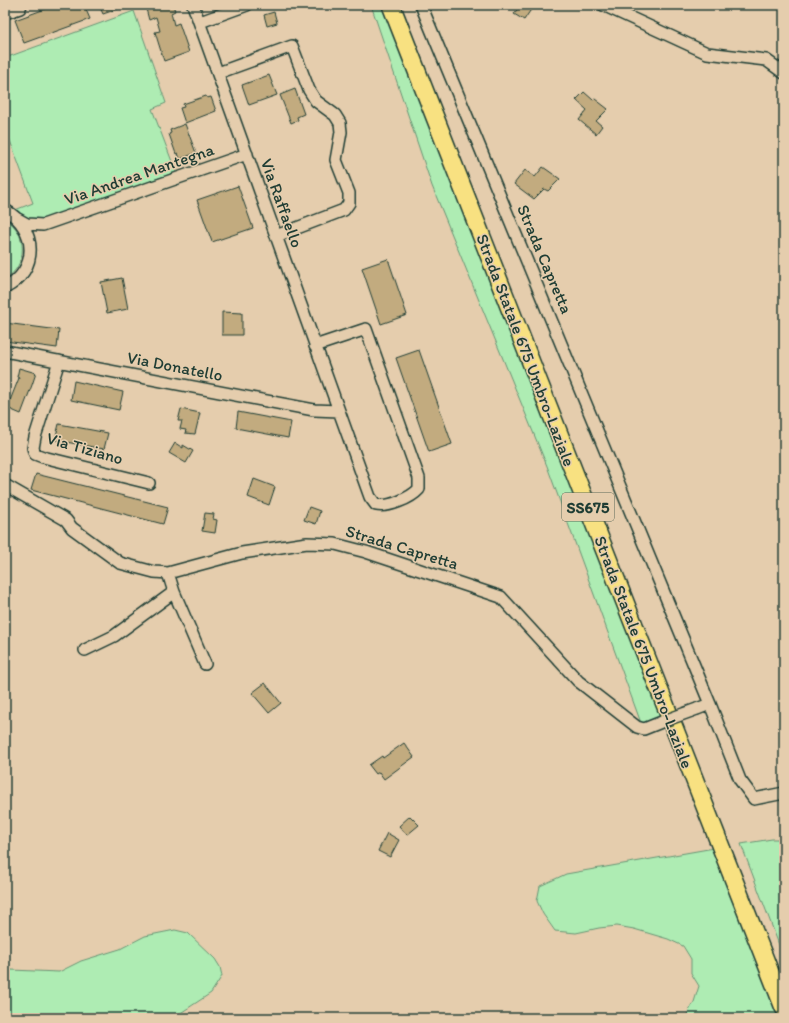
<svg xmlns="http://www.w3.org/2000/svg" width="789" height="1023" font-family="Itim,sans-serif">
	<rect width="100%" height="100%" fill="#e5cdad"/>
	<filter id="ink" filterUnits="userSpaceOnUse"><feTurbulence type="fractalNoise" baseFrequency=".025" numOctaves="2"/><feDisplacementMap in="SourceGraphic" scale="8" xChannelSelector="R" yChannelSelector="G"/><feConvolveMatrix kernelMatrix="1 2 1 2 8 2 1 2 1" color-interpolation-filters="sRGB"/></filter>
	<g filter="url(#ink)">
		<path fill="#aeecb3" stroke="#669474" d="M371,5H383L453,187L661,716L648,722L641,723L547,466L432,186Z
			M134,11L166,103L152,109L176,172L41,220L25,219L21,214L15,210L33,203L5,127V58Z
			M5,219C28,232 28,266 5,279Z
			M772,839H784V958L741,844Z
			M714,848L780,1018H685L694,1002L699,986L691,973V959L683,946L668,939L634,929L617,926L599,928L576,933L555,931L543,914L537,901L540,886L566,874Z
			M175,930L188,933L215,959L220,967L222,976L211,993L173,1018H5V978L11,970L59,972L81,961L120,949L145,936Z"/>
		<path fill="#c2ab7f" stroke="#1f3d34" d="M56,5H84L90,19L24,43L15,20Z
			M99,5H126V6L103,14Z
			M145,5H173L175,11L171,13L174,25L179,23L189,52L164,61L155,32L160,31L156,17L149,20Z
			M520,5H534L524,20L514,14Z
			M274,12L277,23L267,26L264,15Z
			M269,75L277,95L249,105L242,85Z
			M295,89L304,114L297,117L298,120L291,123L280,95Z
			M584,92L593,100L595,99L608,109L596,121L602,126L596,134L579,120L587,110L576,100Z
			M206,96L207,98L211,97L216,111L185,123L180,108L184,107L183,104Z
			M185,124L196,153L180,159L178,153L176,154L169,134L171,133L170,130Z
			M543,167L560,179L548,191L544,189L534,199L514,184L525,170L535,177Z
			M238,186L253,228L212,242L197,200Z
			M388,259L407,315L381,324L362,268Z
			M122,278L128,309L107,313L101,282Z
			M222,312L242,313V335H222Z
			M5,323L59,330L57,348L5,341Z
			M419,350L452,444L429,452L396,358Z
			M19,368L36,373L32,385L21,414L7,408L19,378L17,377Z
			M74,381L123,392L119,410L71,400Z
			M181,409L200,413L195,434L185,433L186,430L180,429L182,421H178Z
			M238,412L291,422L288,438L236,428Z
			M59,424L108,433L104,449L55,440Z
			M175,443L183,448V445L193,451L186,463L169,453Z
			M36,474L168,507L163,524L31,490Z
			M254,479L275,487L269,505L248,497Z
			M309,507L320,511L316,524L304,520Z
			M205,513L214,514L213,519L217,520L215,533L202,531Z
			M265,683L281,703L269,713L252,693Z
			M404,743L414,757L384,779L379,772L376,774L369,765L382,756L383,758Z
			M410,816L419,825L407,835L399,826Z
			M387,833L399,840L390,857L378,851Z"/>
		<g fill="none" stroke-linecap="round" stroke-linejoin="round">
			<g stroke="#1f3d34" stroke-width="14">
				<path id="minor" d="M193,5L370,497L376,505C388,508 411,498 419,489V478L366,329L315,346
					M421,5L710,704
					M603,5L707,53L766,60L784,73
					M5,13L20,8L21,5
					M200,22L247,5
					M218,73L292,46L309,90L316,101L335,115L340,123L341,132L336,160L349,193V203L344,210L276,236
					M5,210C38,228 39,271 5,288
					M18,219L27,224L43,225L247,154
					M5,351L314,410L339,411
					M59,361L35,437L33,448L35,454L43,457L149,483
					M5,485L66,520L72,528L120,563L154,572L168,573L242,553L307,543L335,544L366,552L501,597L578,681L637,727L644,729L664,721
					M168,573L174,592L205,664
					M85,650L114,636L174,592
					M697,709L710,704L740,780L754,799L784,793"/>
			</g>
			<g stroke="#1f3d34" stroke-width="20">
				<path id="highway" d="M391,5L784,1008"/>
			</g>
			<use href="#minor" stroke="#e5cdad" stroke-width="11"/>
			<use href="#highway" stroke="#f8e181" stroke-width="17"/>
			<g stroke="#1f3d34" stroke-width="14" stroke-linecap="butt">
				<path id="minor-bridge" d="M664,721L697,709"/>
			</g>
			<use href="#minor-bridge" stroke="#e5cdad" stroke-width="11"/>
		</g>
	</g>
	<g text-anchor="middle" stroke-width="3" stroke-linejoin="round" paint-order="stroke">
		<rect fill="#e5cdad" stroke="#5a6858" stroke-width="1" x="562" y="493" width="52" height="28" rx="3"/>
		<g font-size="16" font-weight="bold" fill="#1f3d34">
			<text x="588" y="513">SS675</text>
		</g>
		<g font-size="17" fill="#1f3d34" stroke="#e5cdad">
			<text transform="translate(139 174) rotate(-19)" y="6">Via Andrea Mantegna</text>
			<text transform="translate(282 203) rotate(70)" y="6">Via Raffaello</text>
			<text transform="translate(545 259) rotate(67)" y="6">Strada Capretta</text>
			<text transform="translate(526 350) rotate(69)" y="6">Strada Statale 675 Umbro-Laziale</text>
			<text transform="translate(175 366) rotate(11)" y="6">Via Donatello</text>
			<text transform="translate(85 448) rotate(16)" y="6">Via Tiziano</text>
			<text transform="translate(402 547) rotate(17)" y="6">Strada Capretta</text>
			<text transform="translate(644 652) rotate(69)" y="6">Strada Statale 675 Umbro-Laziale</text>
		</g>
	</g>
	<rect width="789" height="1023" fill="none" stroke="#e5cdad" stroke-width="20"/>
	<rect x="10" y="10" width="769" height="1003" fill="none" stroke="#1f3d34" stroke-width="1.5" filter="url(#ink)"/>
</svg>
